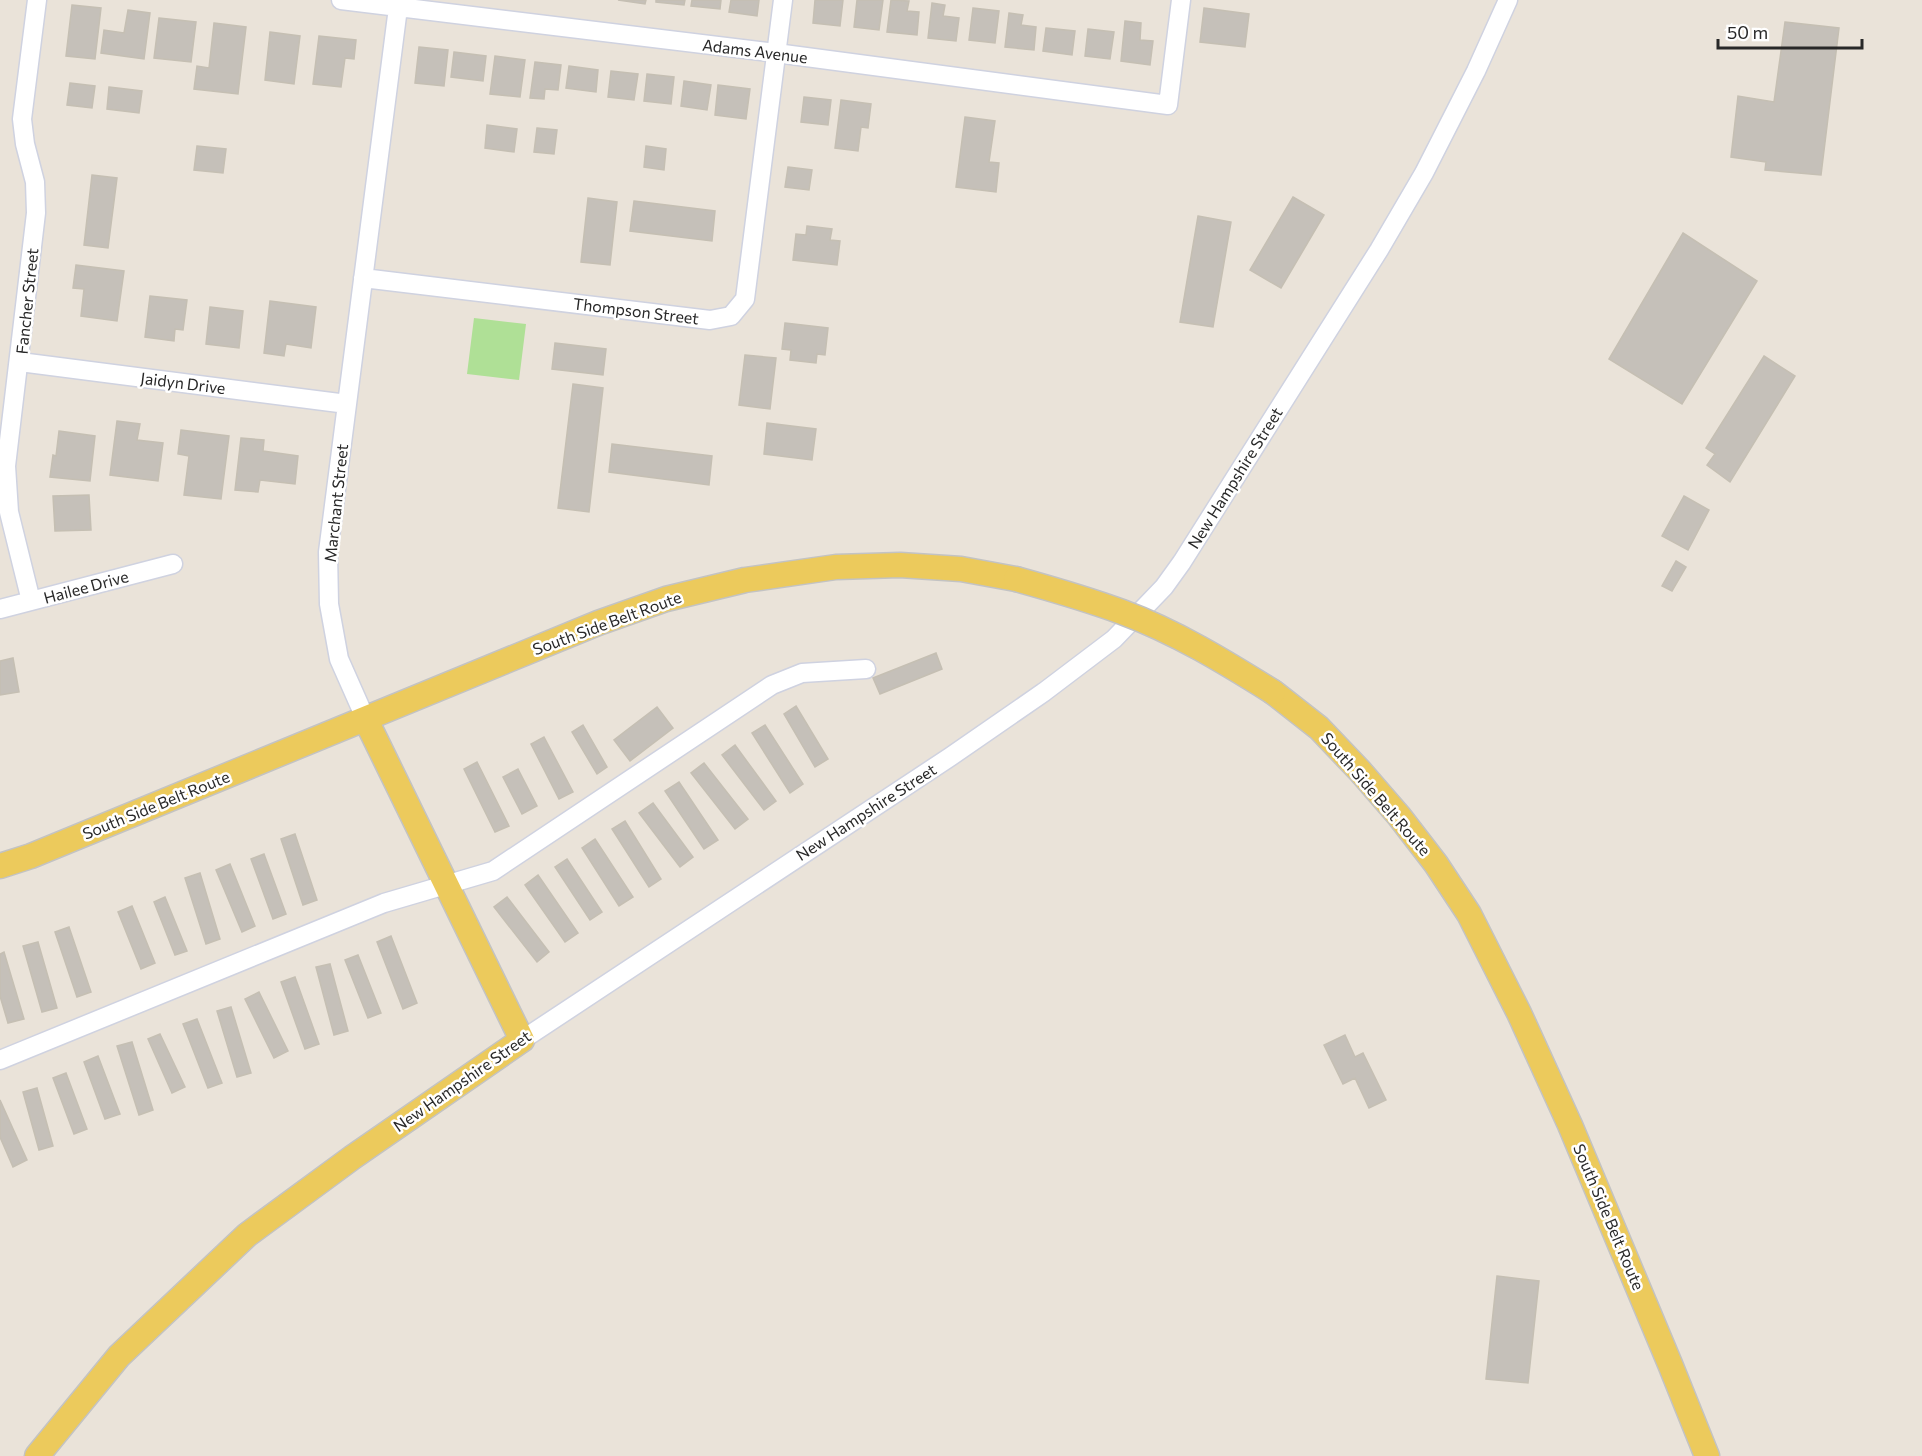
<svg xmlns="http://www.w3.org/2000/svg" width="1922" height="1456" font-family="Commissioner,sans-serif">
	<rect width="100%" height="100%" fill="#eae3d9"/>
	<path fill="#afe096" d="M474,318L526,324L519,380L467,374Z"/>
	<path fill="#c5c0b9" stroke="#c5bfb3" stroke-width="1.5" d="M618,0H646L645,4Z
		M656,0H685L684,5L656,2Z
		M692,0H721L720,9L691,6Z
		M731,0H759L757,16L729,12Z
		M815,0H843L840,26L813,23Z
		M857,0H883L879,30L854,27Z
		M891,0L909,1L907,11L919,12L917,35L887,32Z
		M932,3L945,5L943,16L959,18L956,41L928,38Z
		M72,5L101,8L95,59L66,56Z
		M973,8L999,11L995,43L969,40Z
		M1204,8L1249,14L1245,47L1200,42Z
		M128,10L150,13L144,59L101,53L104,30L124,33Z
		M1009,13L1023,15L1021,25L1036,27L1034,50L1005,47Z
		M159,18L196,22L191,62L154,58Z
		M1125,21L1141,23L1140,40L1153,41L1150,65L1121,61Z
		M1785,22L1839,28L1821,175L1765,170L1766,162L1731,157L1738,96L1774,102Z
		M214,23L246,27L238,94L194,89L197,66L209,68Z
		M1046,28L1075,31L1072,55L1043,51Z
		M1088,29L1114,32L1110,59L1085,56Z
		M270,32L300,36L294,84L265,80Z
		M319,36L356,40L354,59L345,58L341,87L313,84Z
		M419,47L448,50L444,86L415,83Z
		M454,52L486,56L483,81L451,77Z
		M495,56L525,60L520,97L490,94Z
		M535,62L561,65L558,90L545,89L544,99L530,98Z
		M569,66L598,70L596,92L566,88Z
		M611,71L638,74L634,100L608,97Z
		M647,74L674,77L671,104L644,101Z
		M684,81L711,85L707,110L681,106Z
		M70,83L95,86L92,108L67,105Z
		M718,85L750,89L746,119L715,115Z
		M109,87L142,91L139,113L107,109Z
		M804,97L831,100L828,125L801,122Z
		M841,100L871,104L868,128L861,127L858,151L835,148Z
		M965,117L995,121L989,162L999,163L996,192L956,187Z
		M487,125L517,129L514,152L485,148Z
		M537,128L557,130L554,154L534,152Z
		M197,146L226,149L223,173L194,170Z
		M646,146L666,149L664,170L644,167Z
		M788,167L812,170L809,190L785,187Z
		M92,175L117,178L108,248L84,245Z
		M1293,197L1324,215L1281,288L1250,270Z
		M588,198L617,202L610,265L581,262Z
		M634,201L715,211L712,241L630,231Z
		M1198,216L1231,222L1213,327L1180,322Z
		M807,226L832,229L830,240L840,241L837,265L793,260L796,234L806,235Z
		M1683,233L1757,281L1682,404L1609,359Z
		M76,265L124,271L117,321L81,316L84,289L73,288Z
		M150,296L187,300L183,330L175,329L174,341L145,337Z
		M270,301L316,307L311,348L286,344L284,356L264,353Z
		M210,307L243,311L239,348L206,344Z
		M785,323L828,328L825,355L817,354L816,363L790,360L791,350L782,349Z
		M555,343L606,349L603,375L552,369Z
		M745,355L776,358L770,409L739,405Z
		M1764,356L1795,376L1730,482L1707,465L1715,454L1706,448Z
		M573,384L603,388L589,512L558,508Z
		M117,421L140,424L137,440L163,443L158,481L110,475Z
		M767,423L816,429L812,460L764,454Z
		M181,430L229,436L221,499L184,495L189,456L178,454Z
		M59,431L95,436L90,481L50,477L53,455L56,456Z
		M241,438L264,440L263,451L298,456L295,484L260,480L258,492L235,490Z
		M612,444L712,456L709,485L609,472Z
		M89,495L91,530L55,531L53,496Z
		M1684,496L1709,510L1688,550L1662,536Z
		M1676,561L1686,567L1672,591L1662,586Z
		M936,653L942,669L880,694L873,678Z
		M13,658L19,692L0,695V661Z
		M796,706L828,759L815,767L784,714Z
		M657,707L673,728L630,761L614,740Z
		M583,725L607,767L597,774L572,732Z
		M765,725L803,784L790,793L752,733Z
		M544,737L573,792L559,799L531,744Z
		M735,745L776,801L764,810L722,755Z
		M477,762L509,826L495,832L464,769Z
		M704,763L748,819L735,829L691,773Z
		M518,769L537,806L522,814L503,777Z
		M679,782L718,840L704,849L665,791Z
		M653,803L693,857L680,867L639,813Z
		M625,821L661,879L649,887L612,829Z
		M295,834L317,900L303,905L281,839Z
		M595,839L633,897L619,906L582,848Z
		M264,854L286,914L273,919L251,859Z
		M567,859L602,912L590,920L555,867Z
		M230,864L255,926L242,932L216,870Z
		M200,873L220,939L206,944L185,878Z
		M538,875L578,933L565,942L525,885Z
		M165,897L187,951L175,955L154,902Z
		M507,897L549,952L537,962L494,907Z
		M132,906L155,963L141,969L118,912Z
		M69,927L91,992L77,997L55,932Z
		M391,936L417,1003L403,1009L377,942Z
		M38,942L57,1008L42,1012L23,946Z
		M4,952L24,1019L8,1023L0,996V954Z
		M358,955L381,1013L368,1018L345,960Z
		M330,964L348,1031L334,1035L316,967Z
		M295,977L319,1044L305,1049L281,982Z
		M259,992L288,1051L274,1058L245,999Z
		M231,1007L251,1073L237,1077L217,1011Z
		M197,1019L222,1083L208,1088L183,1024Z
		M160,1034L185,1087L172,1093L148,1039Z
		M1345,1035L1355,1057L1363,1053L1386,1100L1369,1108L1355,1078L1343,1084L1324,1045Z
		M132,1042L153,1110L139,1115L117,1046Z
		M98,1056L120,1114L105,1119L84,1062Z
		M66,1073L87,1129L74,1134L53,1078Z
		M37,1088L53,1146L39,1150L23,1092Z
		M0,1100L27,1160L13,1167L0,1137Z
		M1497,1276L1539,1281L1528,1383L1486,1379Z"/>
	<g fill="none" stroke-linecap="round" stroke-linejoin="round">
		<g stroke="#cfd2e0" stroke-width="21">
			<path id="minor" d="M341,0L776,53L1168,105L1181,0
				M363,278L710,320L731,316L745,299L783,0
				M20,362L347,404
				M31,601L9,512L6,466L36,213L35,182L25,144L22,119L37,0
				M0,609L173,564
				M366,720L339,659L329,604L328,552L399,0
				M522,1040L950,757L1044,692L1114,639L1164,587L1182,562L1379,250L1424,173L1476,71L1508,0
				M0,1060L384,903L493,871L772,685L802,673L866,669"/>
		</g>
		<g stroke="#c3c3c3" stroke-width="27">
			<path id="major" d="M1273,692L1319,728L1360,771L1399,816L1436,864L1469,914L1519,1013L1570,1125L1670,1364L1707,1456
				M0,866L31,856L598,623L666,599L745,580L836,567L900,565L961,569L1016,579
				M37,1456L119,1356L247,1235L353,1157L522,1040L366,720"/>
		</g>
		<use href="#minor" stroke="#fff" stroke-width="18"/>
		<use href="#major" stroke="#ecca5c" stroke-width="24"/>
		<g stroke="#c3c3c3" stroke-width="27" stroke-linecap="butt">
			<path id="major-bridge" d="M1016,579C1052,589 1087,599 1122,612C1176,632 1225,662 1273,692"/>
		</g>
		<use href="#major-bridge" stroke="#ecca5c" stroke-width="24"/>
	</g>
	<g text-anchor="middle" stroke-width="5" stroke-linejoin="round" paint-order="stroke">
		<g font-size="16" fill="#282828" stroke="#fff">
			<text transform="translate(755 51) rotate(7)" y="6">Adams Avenue</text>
			<text transform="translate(27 301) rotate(-84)" y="6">Fancher Street</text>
			<text transform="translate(636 311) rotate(7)" y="6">Thompson Street</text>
			<text transform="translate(183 383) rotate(7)" y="6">Jaidyn Drive</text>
			<text transform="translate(1235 478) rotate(-58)" y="6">New Hampshire Street</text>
			<text transform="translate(336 503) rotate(-84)" y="6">Marchant Street</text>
			<text transform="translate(86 587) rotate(-15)" y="6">Hailee Drive</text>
			<text transform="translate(607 623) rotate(-20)" y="6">South Side Belt Route</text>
			<text transform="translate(1376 794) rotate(49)" y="6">South Side Belt Route</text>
			<text transform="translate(156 805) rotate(-22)" y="6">South Side Belt Route</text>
			<text transform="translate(866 812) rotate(-33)" y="6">New Hampshire Street</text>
			<text transform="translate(462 1081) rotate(-35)" y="6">New Hampshire Street</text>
			<text transform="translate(1609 1217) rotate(67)" y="6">South Side Belt Route</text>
		</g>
	</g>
	<path d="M1718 39v9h144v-9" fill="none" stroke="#282828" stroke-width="3"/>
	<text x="1727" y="39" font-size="18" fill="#282828" stroke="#ffffff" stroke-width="4.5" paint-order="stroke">50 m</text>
</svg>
